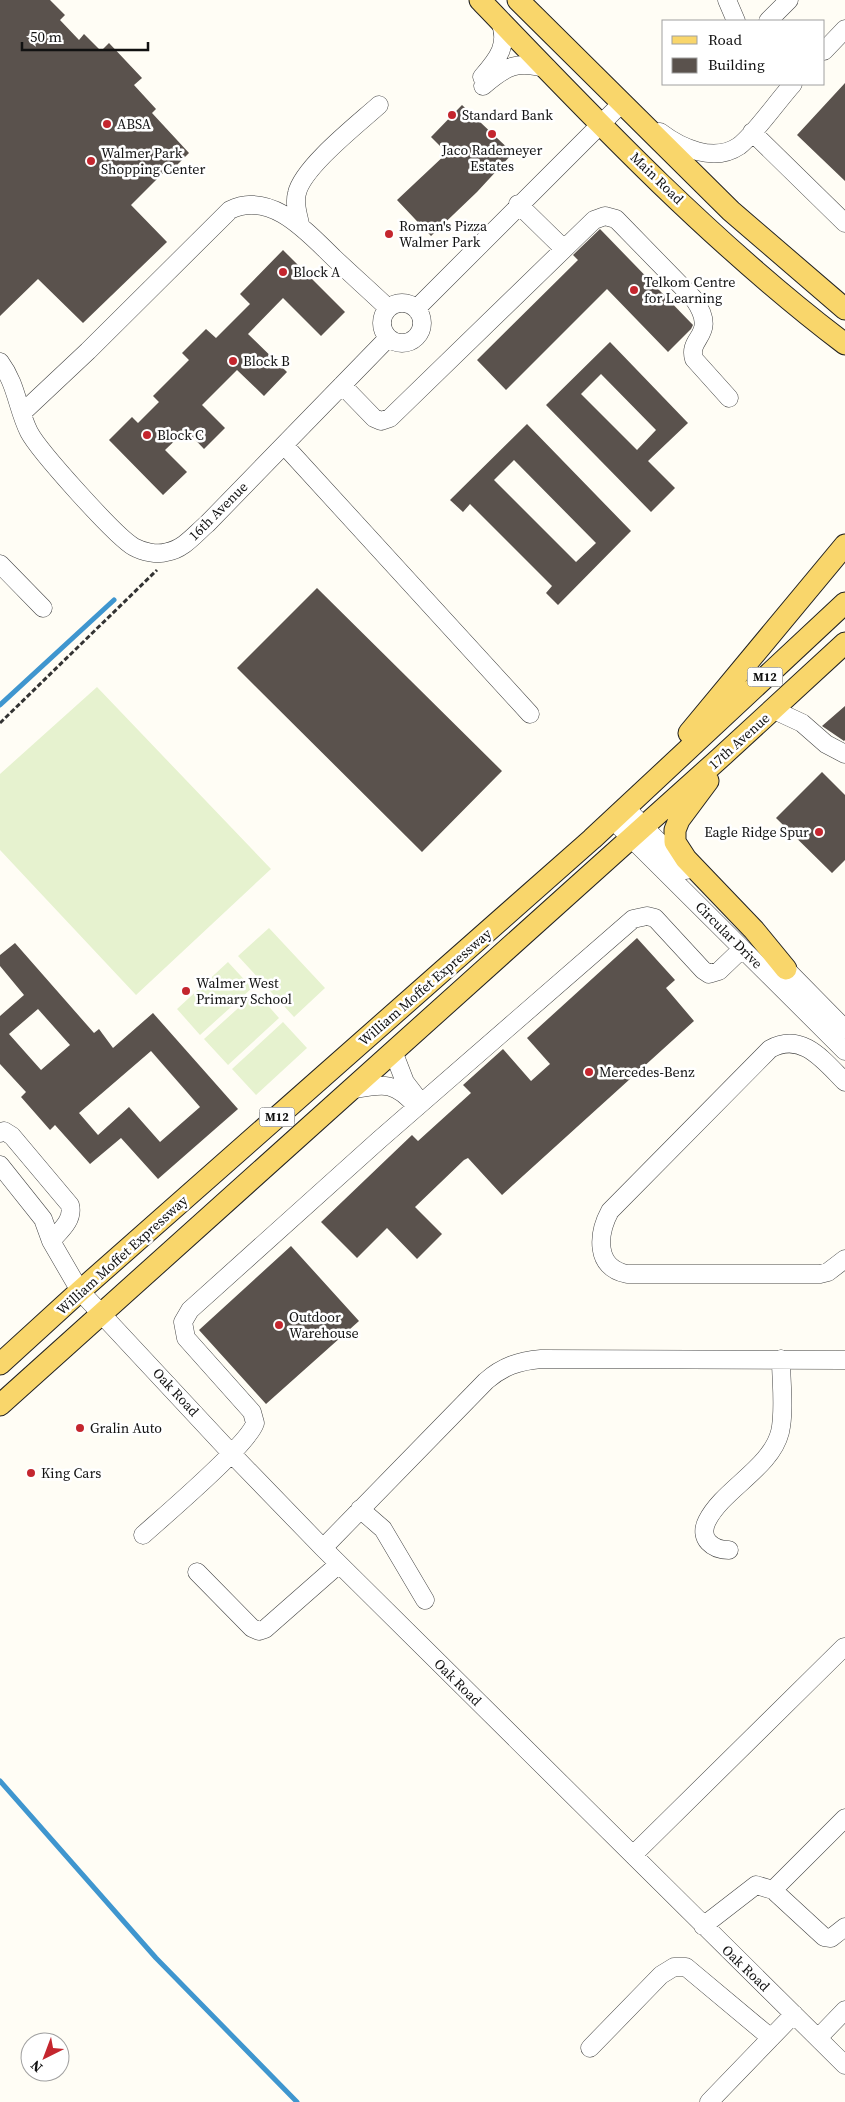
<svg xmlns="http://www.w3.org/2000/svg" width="845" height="2102" font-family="'Source Serif 4',serif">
	<rect width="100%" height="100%" fill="#fffdf5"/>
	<path fill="#e6f2cf" d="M97,687L271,869L136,995L0,850V774Z
		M269,928L325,988L294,1017L238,956Z
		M228,962L252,988L200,1035L177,1009Z
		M256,992L279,1018L228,1065L204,1039Z
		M283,1022L307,1048L256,1095L232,1069Z"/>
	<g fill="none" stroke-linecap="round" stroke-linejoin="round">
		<path stroke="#3f96cf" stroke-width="5" d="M0,705L114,600
			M0,1781L156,1958L297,2102"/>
	</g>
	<path fill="#5a524d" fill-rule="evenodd" d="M0,0H50L65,15L60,20L79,40L84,34L101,51L109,43L142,78L134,85L156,109L152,113L189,153L171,171L168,168L131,205L167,242L83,323L38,279L0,316Z
		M845,83V181L797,135Z
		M462,105L513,153L477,192L431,236L397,200L447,153L431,137Z
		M600,229L693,325L691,329L668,352L607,289L506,390L477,360L578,260L573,255Z
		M283,250L345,312L321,336L283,298L248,334L287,372L264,396L237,370L202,405L225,428L204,449L186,430L165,450L187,472L163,495L109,440L132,417L138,423L159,402L153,396L189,360L182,353L206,329L216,338L250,304L240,294Z
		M610,342L688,423L648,461L675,488L651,512L546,405ZM601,374L656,430L637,450L581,394Z
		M527,424L631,531L558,605L546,593L552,586L470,504L463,512L450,500ZM514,460L596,543L576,562L494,480Z
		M317,588L502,771L422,852L237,668Z
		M845,706V740L844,741L822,726Z
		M822,772L845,795V860L832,873L776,818Z
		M637,938L675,980L666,988L694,1021L502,1195L468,1158L464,1160L415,1207L442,1234L417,1259L387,1228L357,1258L321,1222L412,1135L418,1141L471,1093L463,1085L503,1049L531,1081L550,1064L527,1038Z
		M15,943L94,1033L99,1029L113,1048L153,1013L238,1109L158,1179L121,1138L90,1164L55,1125L50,1130L21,1097L26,1092L0,1064V1016L24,995L0,966V955ZM38,1009L70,1045L41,1070L9,1034ZM151,1051L200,1107L160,1142L129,1107L98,1135L79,1113Z
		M291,1246L359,1321L266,1404L199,1330Z"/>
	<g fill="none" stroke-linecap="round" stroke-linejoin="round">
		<g stroke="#444" stroke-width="19">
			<path id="minor" d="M727,0L736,21
				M768,21L789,0
				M824,51L845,29
				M482,77C498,59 510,44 499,19
				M483,86C506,66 517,60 548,69
				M660,132C681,148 714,163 739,146C754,135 779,99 793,84
				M752,132L845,223
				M518,204L563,248
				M300,224C298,214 294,204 297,193C303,167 358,124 379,105
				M382 323a20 20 0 1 1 40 0a20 20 0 1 1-40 0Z
				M416,309L621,104L632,112
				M0,362C17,385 17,408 29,432C39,451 116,537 134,547C143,552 157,555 167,552C184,549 195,534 207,524L388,338
				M342,385L374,418L381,421L390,418L594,220L605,216L616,219L694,299C719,336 687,336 694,359L729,398
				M22,413L88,351L230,210C271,190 308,233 334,258C352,275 370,291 388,308
				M284,445L530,714
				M0,564L43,608
				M774,710L802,723L826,744L845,754
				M626,808L686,870
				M613,820L845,1051
				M778,961L845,1029
				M393,1051L405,1082L415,1095
				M845,1082C824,1061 802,1031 770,1049L610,1211C598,1233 594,1268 627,1274H820L828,1272L845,1259
				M350,1090C383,1084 394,1080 417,1107
				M0,1133L4,1131L12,1136L70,1205C74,1220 60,1231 51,1241
				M0,1165L43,1219L51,1241L80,1291L231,1453L323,1548L845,2065
				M360,1509L383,1529L425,1600
				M143,1535C164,1516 249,1444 255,1423L252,1412L186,1338L183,1322L190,1310L379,1140L633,919L647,916L655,918L703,970L709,974L719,971L742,949
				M323,1548L486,1381C503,1366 519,1361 541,1359L845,1360
				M729,1550C713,1550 698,1539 707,1521C723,1489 771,1468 780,1432C785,1410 781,1382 781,1359
				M197,1572L252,1628L259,1631L265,1629L339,1564
				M633,1855L844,1647
				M773,1890L845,1818
				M703,1926L756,1885L773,1890L824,1937L831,1938L845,1927
				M818,2038L845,2010
				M590,2048L661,1975L674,1967H686L771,2038
				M709,2102L794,2014"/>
		</g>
		<g stroke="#222" stroke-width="23">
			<path id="major" d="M480,0C595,120 712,243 845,344
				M518,0L731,211L845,309
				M689,733L845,545
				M708,781L679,820L675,830V842L686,859L754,930L786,969
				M0,1364L80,1291L592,839L845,603
				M0,1405L720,758L845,643"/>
		</g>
		<path stroke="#333" stroke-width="3" stroke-dasharray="5 2.5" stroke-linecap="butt" d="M0,723L157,570"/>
		<use href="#minor" stroke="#fff" stroke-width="18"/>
		<use href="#major" stroke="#f9d66b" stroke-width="21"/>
	</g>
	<g fill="#c4262e" stroke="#fff" stroke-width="2">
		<circle cx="452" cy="115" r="5"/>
		<circle cx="107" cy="124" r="5"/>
		<circle cx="492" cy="134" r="5"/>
		<circle cx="91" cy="161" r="5"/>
		<circle cx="389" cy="234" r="5"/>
		<circle cx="283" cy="272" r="5"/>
		<circle cx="634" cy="290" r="5"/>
		<circle cx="233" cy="361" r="5"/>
		<circle cx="147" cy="435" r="5"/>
		<circle cx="819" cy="832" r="5"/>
		<circle cx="186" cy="991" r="5"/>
		<circle cx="589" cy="1072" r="5"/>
		<circle cx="279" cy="1325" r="5"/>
		<circle cx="80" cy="1428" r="5"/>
		<circle cx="31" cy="1473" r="5"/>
	</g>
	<g text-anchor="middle" stroke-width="5" stroke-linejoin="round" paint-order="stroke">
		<g fill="#fff" stroke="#585858" stroke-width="1">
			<rect x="747.5" y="667.5" width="35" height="19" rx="4"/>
			<rect x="259.5" y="1107.5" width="35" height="19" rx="4"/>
		</g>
		<g font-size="12" font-weight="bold" fill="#111">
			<text x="765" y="681">M12</text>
			<text x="277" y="1121">M12</text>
		</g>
		<g font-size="14" fill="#111" stroke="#fff" text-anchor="start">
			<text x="462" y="120">Standard Bank</text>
			<text x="117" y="129">ABSA</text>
			<text x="492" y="155" text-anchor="middle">Jaco Rademeyer<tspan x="492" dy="16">Estates</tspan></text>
			<text x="101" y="158">Walmer Park<tspan x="101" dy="16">Shopping Center</tspan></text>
			<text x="399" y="231">Roman's Pizza<tspan x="399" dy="16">Walmer Park</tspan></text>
			<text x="293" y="277">Block A</text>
			<text x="644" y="287">Telkom Centre<tspan x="644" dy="16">for Learning</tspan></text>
			<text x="243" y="366">Block B</text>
			<text x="157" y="440">Block C</text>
			<text x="809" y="837" text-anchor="end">Eagle Ridge Spur</text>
			<text x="196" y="988">Walmer West<tspan x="196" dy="16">Primary School</tspan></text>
			<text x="599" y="1077">Mercedes-Benz</text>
			<text x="289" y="1322">Outdoor<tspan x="289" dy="16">Warehouse</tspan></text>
			<text x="90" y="1433">Gralin Auto</text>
			<text x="41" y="1478">King Cars</text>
		</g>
		<g font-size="14" fill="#111" stroke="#fff">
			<text transform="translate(657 178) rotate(44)" y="5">Main Road</text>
			<text transform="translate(218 511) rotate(-45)" y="5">16th Avenue</text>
			<text transform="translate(739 741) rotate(-42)" y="5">17th Avenue</text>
			<text transform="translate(729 935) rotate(45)" y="5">Circular Drive</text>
			<text transform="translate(425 987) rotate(-41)" y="5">William Moffet Expressway</text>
			<text transform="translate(122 1255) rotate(-42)" y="5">William Moffet Expressway</text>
			<text transform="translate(176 1392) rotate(47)" y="5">Oak Road</text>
			<text transform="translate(458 1682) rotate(45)" y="5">Oak Road</text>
			<text transform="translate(746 1968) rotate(44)" y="5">Oak Road</text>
		</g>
	</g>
	<rect x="662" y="20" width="162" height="65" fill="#ffffff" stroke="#a0a0a0"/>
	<rect x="672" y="36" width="25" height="8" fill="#f9d66b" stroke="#a0a0a0"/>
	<text x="708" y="45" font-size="15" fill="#111111">Road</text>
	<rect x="672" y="58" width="25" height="15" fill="#5a524d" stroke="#a0a0a0"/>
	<text x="708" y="70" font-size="15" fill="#111111">Building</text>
	<g transform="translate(45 2057) rotate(222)"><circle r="24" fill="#ffffff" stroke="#a0a0a0"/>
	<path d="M0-4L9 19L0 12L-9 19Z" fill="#c4262e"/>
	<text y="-8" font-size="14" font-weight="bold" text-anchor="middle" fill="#111111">N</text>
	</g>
	<path d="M22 42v8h126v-8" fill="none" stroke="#111111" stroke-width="2.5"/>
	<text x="30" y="42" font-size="15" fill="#111111" stroke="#ffffff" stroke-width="4" paint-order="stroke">50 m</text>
</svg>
